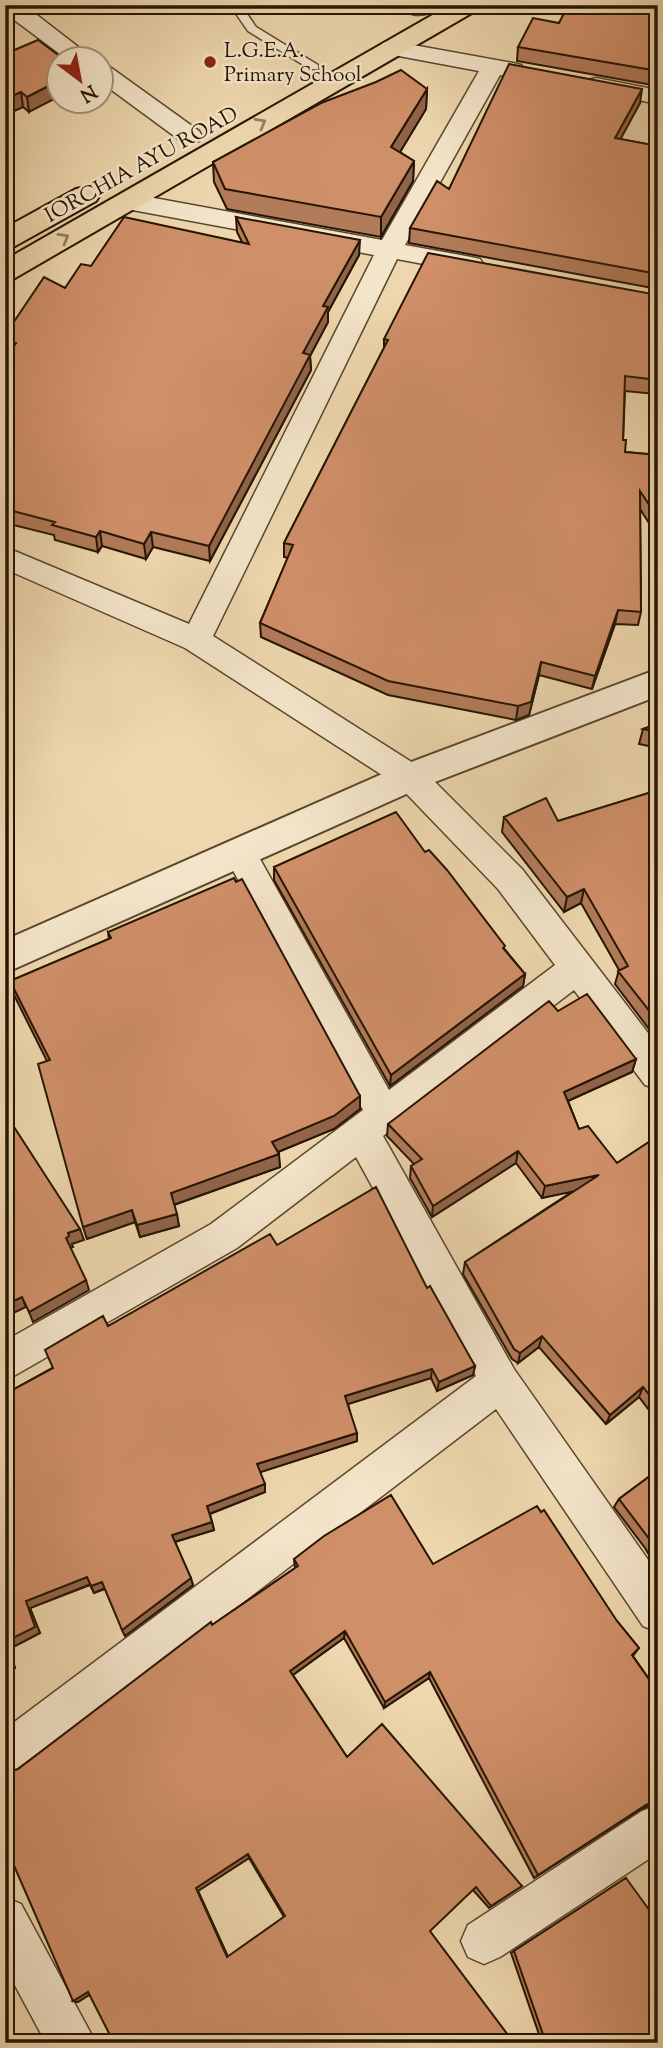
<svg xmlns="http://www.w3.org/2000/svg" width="663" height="2048" font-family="'Sorts Mill Goudy',serif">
	<rect width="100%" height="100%" fill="#eed7ae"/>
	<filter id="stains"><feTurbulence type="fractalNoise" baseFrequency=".00286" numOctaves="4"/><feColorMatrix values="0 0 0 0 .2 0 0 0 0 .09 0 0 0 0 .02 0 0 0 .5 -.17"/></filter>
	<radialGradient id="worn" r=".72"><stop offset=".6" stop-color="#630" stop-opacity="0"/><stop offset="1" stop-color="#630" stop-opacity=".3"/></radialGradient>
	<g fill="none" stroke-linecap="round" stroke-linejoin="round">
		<g stroke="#58462e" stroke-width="3">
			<path id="service" d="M230,5H241L256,27L318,65V69H310L248,31Z"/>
		</g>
		<g stroke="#58462e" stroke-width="3">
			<path id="minor" d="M5,5H24L95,60H68L5,13Z
				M402,5H427L429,9L426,14C415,16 408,15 402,5Z
				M391,41L513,63L521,65L525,70L521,75L513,77L500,75L405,245L471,257L480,259L484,265L480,271L471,273L397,259L213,636L421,768L522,869L658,1046V1089L645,1085L574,990L383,1136L514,1369L658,1574V1632L643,1626L496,1409L21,1772L5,1778V1729L476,1376L356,1157L237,1248L5,1381V1341L211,1224L363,1110L223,852L227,843L239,839L251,843L389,1090L555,965L498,889L399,786L185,648L5,569V547L189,624L374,255L127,209L118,206L115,201L118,196L127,193L382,240L479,71L383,53L379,48L383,43Z
				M102,65L110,67L199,131L202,136L199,141L190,143L181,141L102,83Z
				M596,78L658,90V104L588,90L584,85L588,80Z
				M658,1805V1853L500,1957L484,1964L468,1957L461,1941L468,1925L642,1811Z
				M5,1897L21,1904L96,2043H46L5,1967Z"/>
		</g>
		<g stroke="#58462e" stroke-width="4">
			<path id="tertiary" d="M658,669V696L422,787L5,973V940L398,767Z"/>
		</g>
		<g stroke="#261503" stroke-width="4">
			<path id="primary" d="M450,5H480L477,10L15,278L5,281V260Z
				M86,187L96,189L100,195L96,201L15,246L5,249V228L76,189Z"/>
		</g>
		<use href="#service" fill="#f4e5ca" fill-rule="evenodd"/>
		<use href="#minor" fill="#f4e5ca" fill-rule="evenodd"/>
		<use href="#tertiary" fill="#f4e5ca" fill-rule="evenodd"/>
		<use href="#primary" fill="#eed7ae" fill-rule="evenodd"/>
	</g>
	<path fill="#b27b5a" stroke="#261503" stroke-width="2" fill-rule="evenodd" d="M658,5V86L517,61L518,47L559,23Z
		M38,40L29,112L23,107L5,115Z
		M427,89L426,109L400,152L414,161L413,181L381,237L227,209L214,182L213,162Z
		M640,103L620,139L658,146V289L409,243L410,228L449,189Z
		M236,217L359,255L328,312V322L310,356L311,370L210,561L153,547L146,559L102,546L98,552L55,540L54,535L5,523V359L8,355H5V335L65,288L91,266L242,242L237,232Z
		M658,295V386L656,394L625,391L623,440L625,452L658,455V537L640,509L641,612L638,625L615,624L592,689L539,675L529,715L516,720L388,695L261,637L260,623L288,558L284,557V543L384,348V339Z
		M658,724V748L639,744L643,729Z
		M658,790V1041L615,984L619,970L581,903L564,912L502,832L504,817L558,821Z
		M425,852L525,974L523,986L390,1086L274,880V867Z
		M108,932L360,1109L334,1129L278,1152L280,1167L174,1205L179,1226L140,1237L135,1222L87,1239L47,1061L14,995L10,981L109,939Z
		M558,1011L636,1059L632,1072L568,1101L579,1129L617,1163L658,1136V1422L639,1397L606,1424L539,1347L518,1363L512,1359L463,1274L465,1262L573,1191L542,1198L516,1163L432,1217L410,1178L411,1166L414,1164L387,1136L388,1124Z
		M277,1245L427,1288L475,1366L473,1375L437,1391L431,1378L348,1404L357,1441L260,1472L265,1492L210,1514L214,1530L175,1542L193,1585L125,1636L105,1589L94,1593L90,1585L30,1608L40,1633L9,1649L15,1668L5,1673V1394L52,1368L108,1326Z
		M658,1470V1570L645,1548L614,1507L619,1499Z
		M294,1559L433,1564L617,1621L639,1648L633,1656L658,1692V1803H657L641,1809L534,1878L429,1678L384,1708L344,1638L293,1675L347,1757L522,1886L489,1908L473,1890L89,1995L78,2002L73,2001L18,1769L212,1625L295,1568ZM249,1858L284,1917L228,1957L198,1891Z
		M626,1878L658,2043H542L511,1953Z"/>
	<path fill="#91644a" stroke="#261503" stroke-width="2" d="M60,80V96L29,112L27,97Z
		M427,89L426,109L391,167V147Z
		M642,89L640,103L613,153L615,138Z
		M21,92L23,107L5,115V99Z
		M414,161L413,181L381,237V217Z
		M360,240L359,255L328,312V322L310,356L311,370L210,561L209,546L303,353L323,306Z
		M100,531L102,546L98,552L96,537Z
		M151,532L153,547L146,559L144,544Z
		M618,610L615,624L592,689L595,676Z
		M541,662L539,675L529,715L516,720L518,706Z
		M8,733L14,755L5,759V734Z
		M584,889L581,903L564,912L567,897Z
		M525,974L523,986L390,1086L391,1075Z
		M636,1059L632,1072L561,1104L564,1092Z
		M360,1096V1109L334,1129L273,1154L272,1142Z
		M518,1151L516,1163L432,1217L433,1206Z
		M279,1154L280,1167L173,1205L171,1193Z
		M599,1175L595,1187L542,1198L545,1186Z
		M132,1210L135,1222L87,1239L83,1227Z
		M177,1214L179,1226L140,1237L137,1225Z
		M80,1229L84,1240L72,1244L73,1247L69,1248L66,1238L68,1233Z
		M86,1280L89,1290L33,1322L29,1312Z
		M22,1297L26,1307L5,1317V1305Z
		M542,1336L539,1347L518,1363L520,1353Z
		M475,1366L473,1375L437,1391L439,1382Z
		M432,1369L431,1378L345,1405V1396Z
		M643,1387L639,1397L606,1424L610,1415Z
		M357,1433V1441L258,1473L257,1464Z
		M265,1484V1492L209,1514L207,1506Z
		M212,1522L214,1530L174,1542L172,1535Z
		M87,1577L91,1584L30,1608L40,1633L9,1649L15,1668L5,1673V1642L26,1601Z
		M191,1578L193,1585L125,1636L122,1630Z
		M102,1582L105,1588L94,1593L91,1586Z
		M345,1631L344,1638L290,1677V1671Z
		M430,1672L429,1678L384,1708L385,1702Z
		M658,1800V1802L641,1809L534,1878L646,1805Z
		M248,1854L249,1858L198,1891L229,1959L196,1888Z
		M88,1992L92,1993L78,2002L73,2001Z"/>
	<path fill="#cf8f69" stroke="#261503" stroke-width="2" fill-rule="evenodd" d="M568,5H658V71L518,47L533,18L559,23Z
		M38,40L65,60H60V80L27,97L21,92L5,99V54Z
		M509,64L642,89L615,138L658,146V274L410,228L437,181L449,189Z
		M401,70L427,89L391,147L414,161L381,217L225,189L213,162L321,103L376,82Z
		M124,217L249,244L236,217L360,240L323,306L328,307L303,353L310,355L209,546L151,532L144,544L100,531L96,537L52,525L55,522L5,509V359L16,343L5,340V335L44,277L65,288L81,264L91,266Z
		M428,253L658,295V380L625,376L623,440H626L625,452L658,455V518L640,491L641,612L618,610L595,676L541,662L531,702L518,706L388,681L260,623L293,545L284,543L388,340L384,339Z
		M658,724V732L643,729Z
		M658,790V1022L618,971L628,966L584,889L567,897L504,817L546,798L558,821Z
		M396,812L425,852L429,850L447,870L505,946L503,948L525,974L391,1075L274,867Z
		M234,878L236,882L242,879L360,1096L334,1116L272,1142L279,1154L171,1193L177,1214L137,1225L132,1210L83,1227L38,1064L50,1060L10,981L111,938L108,932Z
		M587,994L636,1059L564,1092L579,1129L588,1126L617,1163L658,1136V1406L643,1387L610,1415L542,1336L520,1353L514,1349L465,1262L599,1175L545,1186L518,1151L433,1206L411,1166L422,1159L388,1124L549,1001L558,1011Z
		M5,1113L80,1229L68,1233L69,1236L66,1238L86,1280L29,1312L22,1297L5,1305Z
		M376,1187L427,1288L430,1286L475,1366L439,1382L432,1369L345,1396L357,1433L257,1464L265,1484L207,1506L212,1522L172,1535L191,1578L122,1630L102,1582L91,1586L87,1577L26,1601L35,1627L5,1642V1394L53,1368L45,1350L103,1316L108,1326L270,1234L277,1245Z
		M658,1470V1554L650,1540L619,1499Z
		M391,1495L433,1564L537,1506L541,1512L544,1510L617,1621L639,1648L632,1655L658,1692V1800L646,1805L538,1875L430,1672L385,1702L345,1631L290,1671L347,1757L382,1724L522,1886L491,1906L476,1887L430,1931L514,2043H114L88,1992L73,2001L5,1845V1773L18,1769L211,1622L212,1625L298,1566L294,1559L324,1536ZM248,1854L285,1916L227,1957L196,1888Z
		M5,1647L10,1662L5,1664Z
		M626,1878L658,1922V2043H546L514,1951Z"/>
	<defs><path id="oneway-chevron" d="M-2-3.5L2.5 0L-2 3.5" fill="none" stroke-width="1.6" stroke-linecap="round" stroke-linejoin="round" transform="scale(1.75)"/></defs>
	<g stroke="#948061">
		<use href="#oneway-chevron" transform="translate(261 123) rotate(-30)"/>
		<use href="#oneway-chevron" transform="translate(64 238) rotate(-30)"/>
	</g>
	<circle fill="#8f2418" stroke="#f4e5ca" stroke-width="2.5" cx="210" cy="62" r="7"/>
	<g text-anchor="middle" stroke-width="5" stroke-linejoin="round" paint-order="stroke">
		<g font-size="21" fill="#261503" stroke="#f4e5ca" text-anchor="start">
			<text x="224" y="57">L.G.E.A.<tspan x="224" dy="24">Primary School</tspan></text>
		</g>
		<g font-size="21" fill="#261503" stroke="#f4e5ca">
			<text transform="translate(141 164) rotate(-29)" y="7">IORCHIA AYU ROAD</text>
		</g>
	</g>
	<rect width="663" height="2048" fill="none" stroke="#eed7ae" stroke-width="28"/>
	<rect x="7" y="7" width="649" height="2034" fill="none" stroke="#261503" stroke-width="3.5"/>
	<rect x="14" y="14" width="635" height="2020" fill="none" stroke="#261503" stroke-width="2"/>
	<g transform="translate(80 80) rotate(148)"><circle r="33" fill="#f4e5ca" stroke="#a2927a" stroke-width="2"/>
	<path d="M0-5L12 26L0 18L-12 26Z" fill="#8f2418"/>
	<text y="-10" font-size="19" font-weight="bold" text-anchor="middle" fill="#261503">N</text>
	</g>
	<rect width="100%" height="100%" filter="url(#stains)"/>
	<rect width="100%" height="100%" fill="url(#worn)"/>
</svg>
